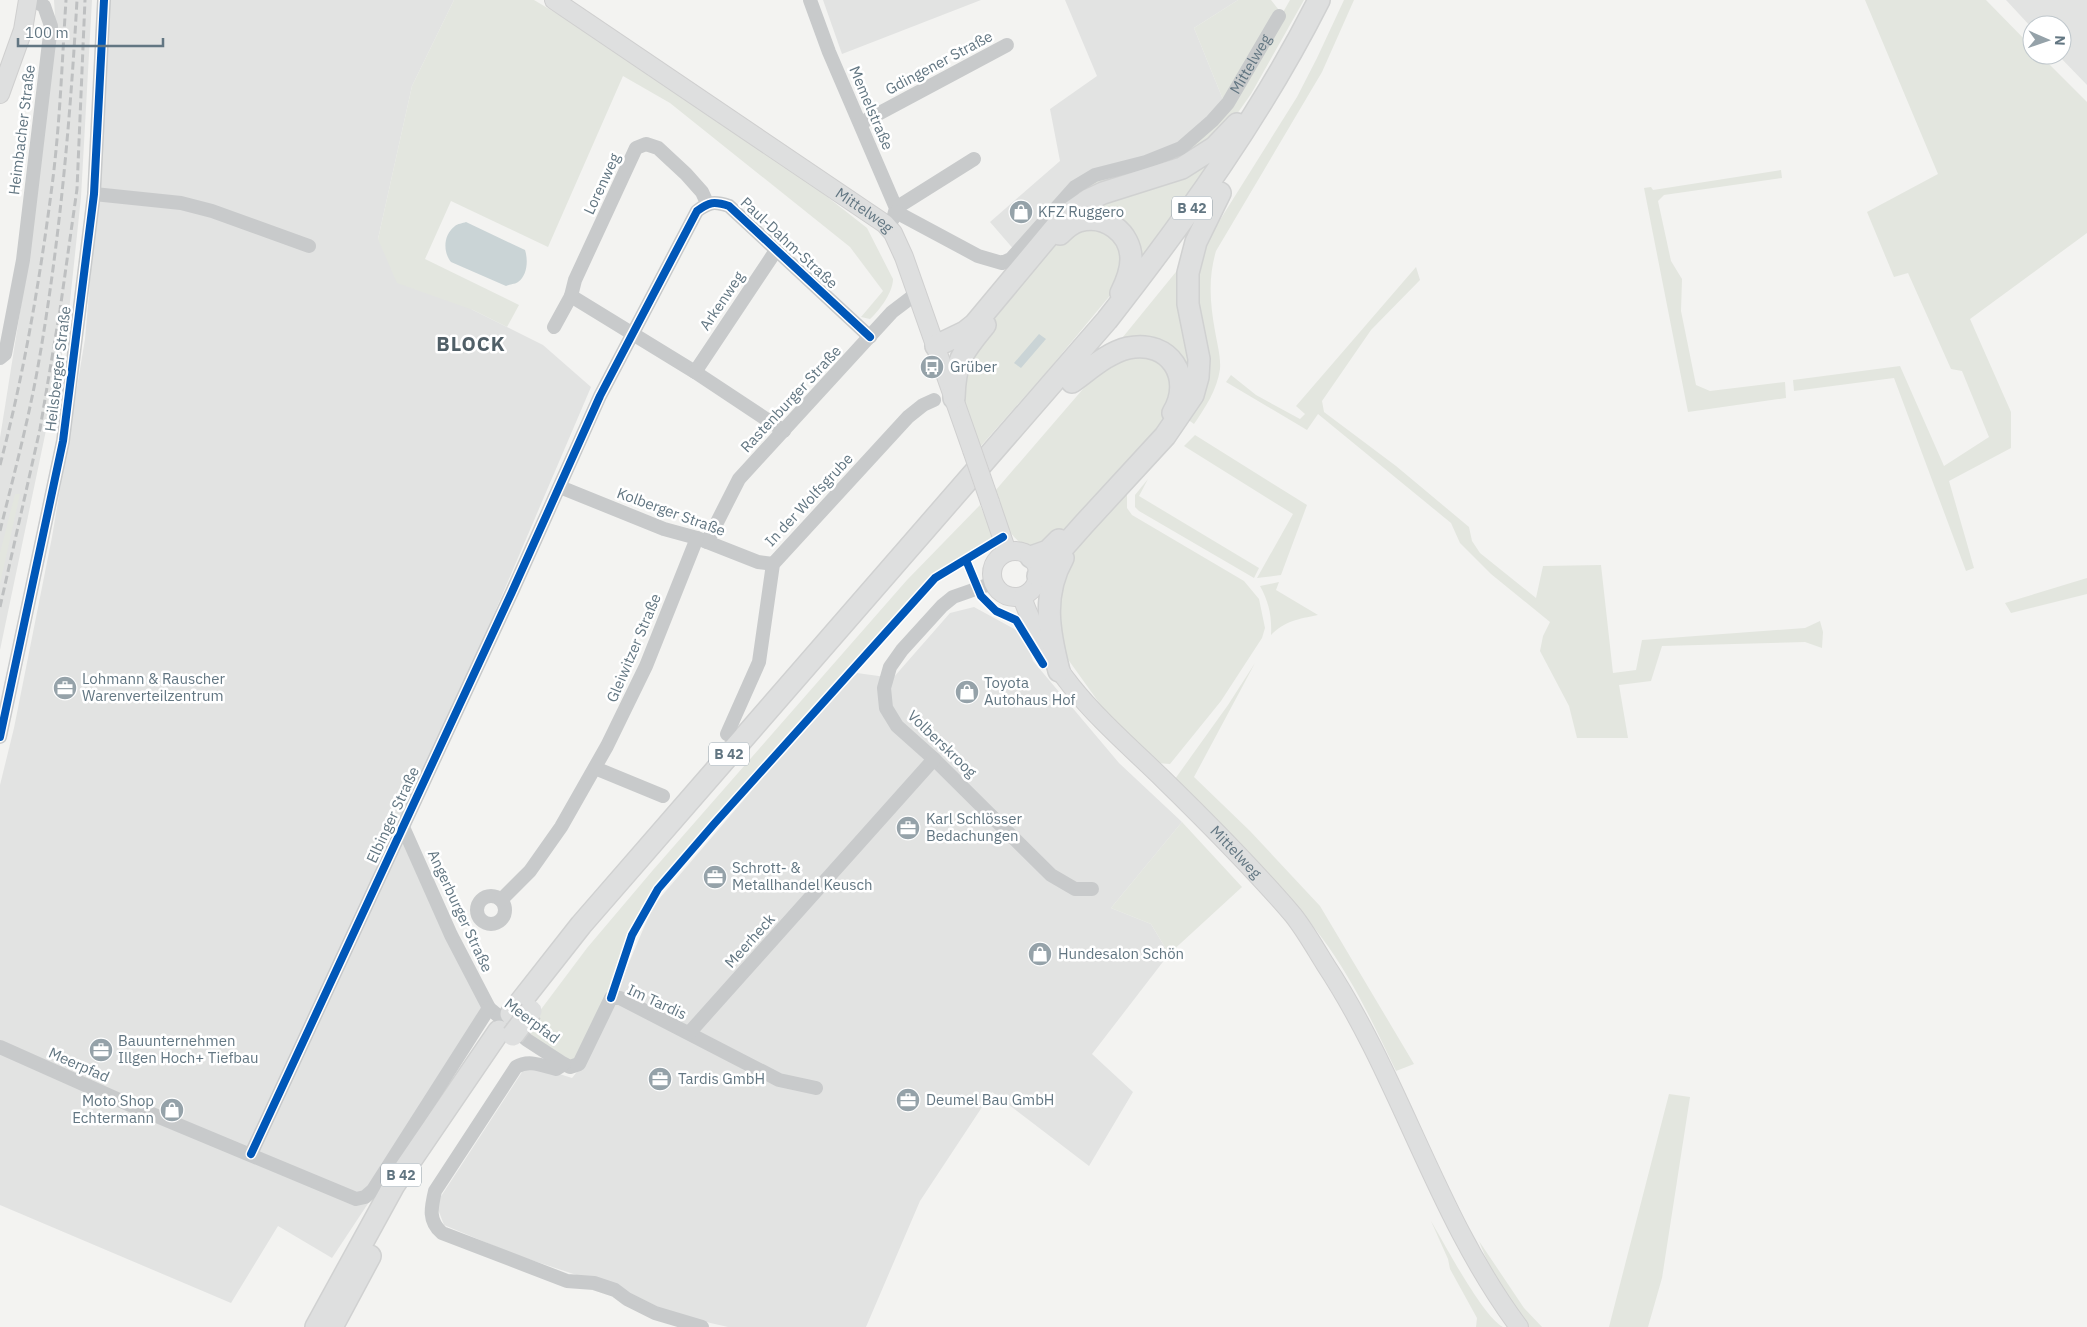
<svg xmlns="http://www.w3.org/2000/svg" width="2087" height="1327" font-family="'IBM Plex Sans',sans-serif">
	<rect width="100%" height="100%" fill="#f3f3f1"/>
	<path fill="#e2e3e2" d="M54,0H92L81,197L67,330L0,650V438L32,236L55,15Z
		M109,0H454L412,86L378,239L473,310L543,345L591,387L403,827L489,1008L373,1196L332,1258L278,1226L231,1303L0,1205V785L14,728L52,537L85,339L103,132Z
		M823,0H981L842,54Z
		M1065,0H1238L1194,28L1224,102L1179,146L1016,252L990,222L1060,161L1050,109L1097,76Z
		M2006,0H2087V85L2058,55H2062V25H2032V28Z
		M974,607L1020,632L1027,644L1033,661L1119,763L1182,822L1111,908L1151,924L1169,954L1092,1054L1133,1092L1089,1166L992,1092L920,1201L866,1327H728L658,1311L622,1290L516,1255L444,1225L436,1204L524,1069L541,1068L572,1078L589,1057L653,906L765,775L857,673L893,678L950,613Z"/>
	<path fill="#e3e6df" d="M454,0H534L593,35L816,188L867,228L893,279C893,292 880,310 870,319L861,317L883,291L850,247L670,103L623,76L548,247L451,201L425,259L519,305L507,327L473,310L397,283L378,239L412,86Z
		M1238,0H1271L1282,14L1290,0H1304L1251,94L1232,121L1205,147L1147,175L1016,252L1067,189L1179,146L1224,102L1194,28Z
		M1344,0H1354L1322,72L1216,251C1208,278 1210,303 1215,331C1217,343 1221,357 1220,369C1217,390 1205,408 1194,424L1187,419L1199,316L1196,275L1208,239L1297,97L1317,58Z
		M1865,0H1986L2032,47V55H2040L2087,102V233L1970,319L2011,412V448L1949,481L1974,568L1966,571L1894,378L1794,391L1793,380L1900,366L1944,466L1989,437L1962,371L1951,369L1908,273L1894,277L1867,212L1938,174Z
		M1219,152L1135,269V253L1088,207Z
		M1781,170L1782,178L1664,195L1658,201L1671,261L1682,279L1681,311L1696,385L1710,391L1785,382L1786,398L1688,412L1644,188L1651,187L1653,190Z
		M1107,229L1125,257L1113,292L1049,369L980,447L965,411L960,382L974,342L1059,239L1068,231Z
		M1184,262L1193,377L1179,360L1114,348Z
		M1416,267L1420,280L1371,330L1322,401L1324,412L1396,466L1469,527L1472,541L1480,553L1536,598L1543,566L1601,565L1613,673L1636,670L1642,640L1805,628L1820,621L1823,632L1822,648L1805,642L1662,646L1651,681L1619,685L1628,738H1577L1569,706L1540,651L1543,636L1550,622L1491,574L1460,543L1451,523L1318,414L1307,430L1226,382L1231,375L1256,395L1300,419L1305,414L1296,406Z
		M1135,353L1163,360L1175,394L1162,425L1060,536L1027,547C1004,534 1003,515 995,491L1095,375Z
		M1195,435L1307,505L1281,575L1257,578L1293,514L1184,446Z
		M1148,479L1139,496L1259,568L1254,578L1139,511L1135,507V495Z
		M1127,493V508L1132,515L1244,581L1259,599L1265,628L1262,638L1221,701L1170,764L1157,763L1105,711L1067,658L1055,625L1068,561L1077,548Z
		M15,494H20L0,584V553Z
		M980,505L995,540L934,576L712,822L656,887L630,934L609,997L583,1051L572,1061L524,1032L587,948L653,870L907,580Z
		M2087,578V594L2011,613L2005,603Z
		M1279,582L1276,590L1318,615C1298,619 1285,621 1271,635C1272,617 1269,602 1260,586Z
		M1255,663L1194,777L1250,831L1320,906L1414,1064L1396,1071C1374,1025 1352,978 1322,938C1279,879 1226,830 1175,779L1228,705Z
		M1182,822L1242,887L1169,954L1151,924L1111,908Z
		M1669,1094L1690,1097L1662,1278L1648,1327H1609Z
		M1431,1221C1444,1243 1483,1317 1503,1327H1476L1477,1318L1450,1269L1448,1259Z
		M1479,1241L1524,1308L1542,1327H1529C1508,1301 1491,1272 1479,1241Z"/>
	<path fill="#cad4d6" d="M466,222L525,250C528,259 528,275 518,282C516,284 510,284 506,286L451,262C443,252 443,235 455,226C457,224 463,223 466,222Z
		M1039,334L1046,339L1021,368L1014,363Z"/>
	<g fill="none" stroke-linecap="round" stroke-linejoin="round">
		<g stroke="#cfcfcf" stroke-width="20">
			<g id="major">
				<path id="s2" d="M554,0L885,224L893,233L904,257L972,450"/>
				<path d="M0,94L23,30L28,0"/>
				<path d="M990,502L1007,552"/>
				<circle cx="1015" cy="574" r="23"/>
				<path id="s3" d="M1022,597C1051,680 1102,720 1163,779C1208,823 1252,867 1293,915C1305,930 1315,948 1325,964C1401,1079 1436,1216 1519,1327"/>
			</g>
		</g>
		<g stroke="#d0d1d1" stroke-width="24">
			<path id="highway" d="M1060,234C1065,229 1072,223 1079,221C1105,213 1131,233 1131,259C1131,271 1126,283 1121,293
				M936,346L965,332L975,324L1065,216L1088,200L1103,193L1182,168L1215,147L1237,124
				M1072,382C1089,370 1107,353 1128,348C1170,339 1194,378 1173,413
				M954,398C955,361 962,353 985,325
				M1031,557L1048,551L1059,540
				M1038,576L1084,524L1165,436L1193,395L1198,377L1199,359L1188,304V273L1196,242L1220,193
				M1059,671C1049,632 1042,595 1063,558
				M511,1014L581,925L1107,320C1186,219 1261,115 1319,0
				M316,1327L394,1185L499,1031
				M332,1327L370,1256"/>
		</g>
		<g stroke="#c8cacb" stroke-width="14">
			<path d="M810,0L829,52L896,208L893,219"/>
			<path d="M861,123L1007,45"/>
			<path d="M94,194L181,203L212,211L309,246"/>
			<path d="M896,208L974,159"/>
			<path id="s1" d="M896,212L978,256L1002,263L1011,259L1075,187L1095,175L1146,162L1181,148L1212,121L1228,103L1279,16"/>
			<path d="M571,296L695,372L784,431"/>
			<path d="M554,327L571,296L575,280L636,148L646,144L658,148L686,174L702,192L707,203"/>
			<path d="M0,358L5,354L23,260L51,26L44,6L33,0"/>
			<path d="M695,372L777,249"/>
			<path d="M560,487L664,529L697,538L758,562L773,564"/>
			<path d="M707,542L739,479L892,312L917,293"/>
			<path d="M993,583L953,597L942,606L902,650L890,667L884,688L886,708L897,726L934,759L1051,875L1075,889H1092"/>
			<path d="M727,734L759,662L773,564L908,417L923,405L934,400"/>
			<path d="M0,737L63,441L94,194L104,0"/>
			<path d="M595,768L663,796"/>
			<path d="M403,827L451,935L489,1008L527,1040L564,1064L570,1067L579,1064L611,998H620L779,1080L816,1088"/>
			<circle cx="491" cy="910" r="14"/>
			<path d="M501,900L530,871L561,827L607,746L646,666L697,538"/>
			<path d="M690,1032L934,759"/>
			<path d="M0,1047L128,1104L356,1199L365,1197L373,1190L489,1008"/>
			<path d="M564,1064L556,1069C543,1066 529,1059 516,1067L435,1191C431,1208 428,1221 442,1233L567,1281L594,1283L615,1290L627,1299L655,1313L702,1327"/>
			<path d="M251,1154L512,592L600,396L697,211C709,202 714,201 729,206L870,337"/>
		</g>
		<use href="#major" stroke="#dedfdf" stroke-width="18"/>
		<use href="#highway" stroke="#dedfdf" stroke-width="21"/>
		<path stroke="#bec0c1" stroke-width="3" stroke-dasharray="8 4" stroke-linecap="butt" d="M0,465C24,374 40,279 52,186C60,124 62,62 66,0
			M0,531C13,478 27,426 37,372C59,249 70,125 77,0
			M0,607L40,429L60,310L77,189L85,0"/>
		<g stroke="#cfcfcf" stroke-width="20" stroke-linecap="butt">
			<path id="major-bridge" d="M972,450L990,502"/>
		</g>
		<g stroke="#d0d1d1" stroke-width="24" stroke-linecap="butt">
			<path id="highway-bridge" d="M513,1035L531,1011"/>
		</g>
		<use href="#major-bridge" stroke="#dedfdf" stroke-width="18"/>
		<use href="#highway-bridge" stroke="#dedfdf" stroke-width="21"/>
		<g stroke="#fff" stroke-width="11">
			<path id="cycleway" d="M966,560L981,596L996,611L1016,620L1043,664
				M0,737L63,441L94,194L104,0
				M611,998L632,935L658,889L714,824L935,578L1003,537
				M251,1154L512,592L600,396L697,211C709,202 714,201 729,206L870,337"/>
		</g>
		<use href="#cycleway" stroke="#0057b8" stroke-width="8"/>
	</g>
	<defs>
		<g id="shop-disc" transform="scale(1.25)"><circle r="9.5" fill="#95a2a9" stroke="#fff"/><path d="M-5-2.5h2.3a2.7 3.5 0 0 1 5.4 0H5L5.5 6h-11ZM-1.5-2.5h3a1.5 2.3 0 0 0-3 0Z" fill="#fff"/></g>
		<g id="bus-disc" transform="scale(1.25)"><circle r="9.5" fill="#95a2a9" stroke="#fff"/><path d="M-5-6H5V4H4V6H2V4H-2V6H-4V4H-5ZM-3.5-4V0h7V-4ZM-3.5 1.2v1.5H-2V1.2ZM2 1.2v1.5H3.5V1.2Z" fill="#fff"/></g>
		<g id="office-disc" transform="scale(1.25)"><circle r="9.5" fill="#95a2a9" stroke="#fff"/><path d="M-6-3h4V-5.5h4V-3h4V5H-6ZM-1-4.5V-3h2v-1.5ZM-6 0V1H6V0Z" fill="#fff"/></g>
	</defs>
	<g fill-rule="evenodd">
		<use href="#shop-disc" x="1021" y="212"/>
		<use href="#bus-disc" x="932" y="367"/>
		<use href="#office-disc" x="65" y="688"/>
		<use href="#shop-disc" x="967" y="692"/>
		<use href="#office-disc" x="908" y="828"/>
		<use href="#office-disc" x="715" y="877"/>
		<use href="#shop-disc" x="1040" y="954"/>
		<use href="#office-disc" x="101" y="1050"/>
		<use href="#office-disc" x="660" y="1079"/>
		<use href="#office-disc" x="908" y="1100"/>
		<use href="#shop-disc" x="172" y="1110"/>
	</g>
	<g text-anchor="middle" stroke-width="5" stroke-linejoin="round" paint-order="stroke">
		<g fill="#fff" stroke="#919fa8" stroke-width="1">
			<rect x="1172" y="196.5" width="40" height="23" rx="4"/>
			<rect x="709" y="742.5" width="40" height="23" rx="4"/>
			<rect x="381" y="1163.5" width="40" height="23" rx="4"/>
		</g>
		<g font-size="14" font-weight="bold" fill="#627682">
			<text x="1192" y="213">B 42</text>
			<text x="729" y="759">B 42</text>
			<text x="401" y="1180">B 42</text>
		</g>
		<g font-size="15" fill="#627682" stroke="#fff">
			<text transform="translate(939 63) rotate(-28)" y="5">Gdingener Straße</text>
			<text dy="5" stroke="none"><textPath href="#s1" startOffset="448">Mittelweg</textPath></text>
			<text transform="translate(871 108) rotate(67)" y="5">Memelstraße</text>
			<text transform="translate(22 130) rotate(-83)" y="5">Heimbacher Straße</text>
			<text transform="translate(602 184) rotate(-65)" y="5">Lorenweg</text>
			<text dy="5" stroke="none"><textPath href="#s2" startOffset="375">Mittelweg</textPath></text>
			<text transform="translate(789 243) rotate(43)" y="5">Paul-Dahm-Straße</text>
			<text transform="translate(722 301) rotate(-56)" y="5">Arkenweg</text>
			<text transform="translate(58 369) rotate(-83)" y="5">Heilsberger Straße</text>
			<text transform="translate(791 399) rotate(-47)" y="5">Rastenburger Straße</text>
			<text transform="translate(809 500) rotate(-47)" y="5">In der Wolfsgrube</text>
			<text transform="translate(671 512) rotate(20)" y="5">Kolberger Straße</text>
			<text transform="translate(634 648) rotate(-67)" y="5">Gleiwitzer Straße</text>
			<text transform="translate(942 744) rotate(44)" y="5">Volberskroog</text>
			<text transform="translate(393 815) rotate(-65)" y="5">Elbinger Straße</text>
			<text dy="5" stroke="none"><textPath href="#s3" startOffset="336">Mittelweg</textPath></text>
			<text transform="translate(460 911) rotate(65)" y="5">Angerburger Straße</text>
			<text transform="translate(750 941) rotate(-48)" y="5">Meerheck</text>
			<text transform="translate(657 1002) rotate(25)" y="5">Im Tardis</text>
			<text transform="translate(532 1021) rotate(37)" y="5">Meerpfad</text>
			<text transform="translate(79 1065) rotate(24)" y="5">Meerpfad</text>
		</g>
		<g font-size="15" fill="#627682" stroke="#fff" text-anchor="start">
			<text x="1038" y="217">KFZ Ruggero</text>
			<text x="950" y="372">Grüber</text>
			<text x="82" y="684">Lohmann &amp; Rauscher<tspan x="82" dy="17">Warenverteilzentrum</tspan></text>
			<text x="984" y="688">Toyota<tspan x="984" dy="17">Autohaus Hof</tspan></text>
			<text x="926" y="824">Karl Schlösser<tspan x="926" dy="17">Bedachungen</tspan></text>
			<text x="732" y="873">Schrott- &amp;<tspan x="732" dy="17">Metallhandel Keusch</tspan></text>
			<text x="1058" y="959">Hundesalon Schön</text>
			<text x="118" y="1046">Bauunternehmen<tspan x="118" dy="17">Illgen Hoch+ Tiefbau</tspan></text>
			<text x="678" y="1084">Tardis GmbH</text>
			<text x="926" y="1105">Deumel Bau GmbH</text>
			<text x="154" y="1106" text-anchor="end">Moto Shop<tspan x="154" dy="17">Echtermann</tspan></text>
		</g>
		<g font-size="20" font-weight="bold" letter-spacing="1" fill="#505f67" stroke="#fff">
			<text x="471" y="351">BLOCK</text>
		</g>
	</g>
	<g transform="translate(2047 40) rotate(92)"><circle r="24" fill="#ffffff" stroke="#c0c8cd"/>
	<path d="M0-4L9 19L0 12L-9 19Z" fill="#95a2a9"/>
	<text y="-8" font-size="14" font-weight="bold" text-anchor="middle" fill="#627682">N</text>
	</g>
	<path d="M18 38v8h145v-8" fill="none" stroke="#627682" stroke-width="2.5"/>
	<text x="25" y="38" font-size="15" fill="#627682" stroke="#ffffff" stroke-width="4" paint-order="stroke">100 m</text>
</svg>
